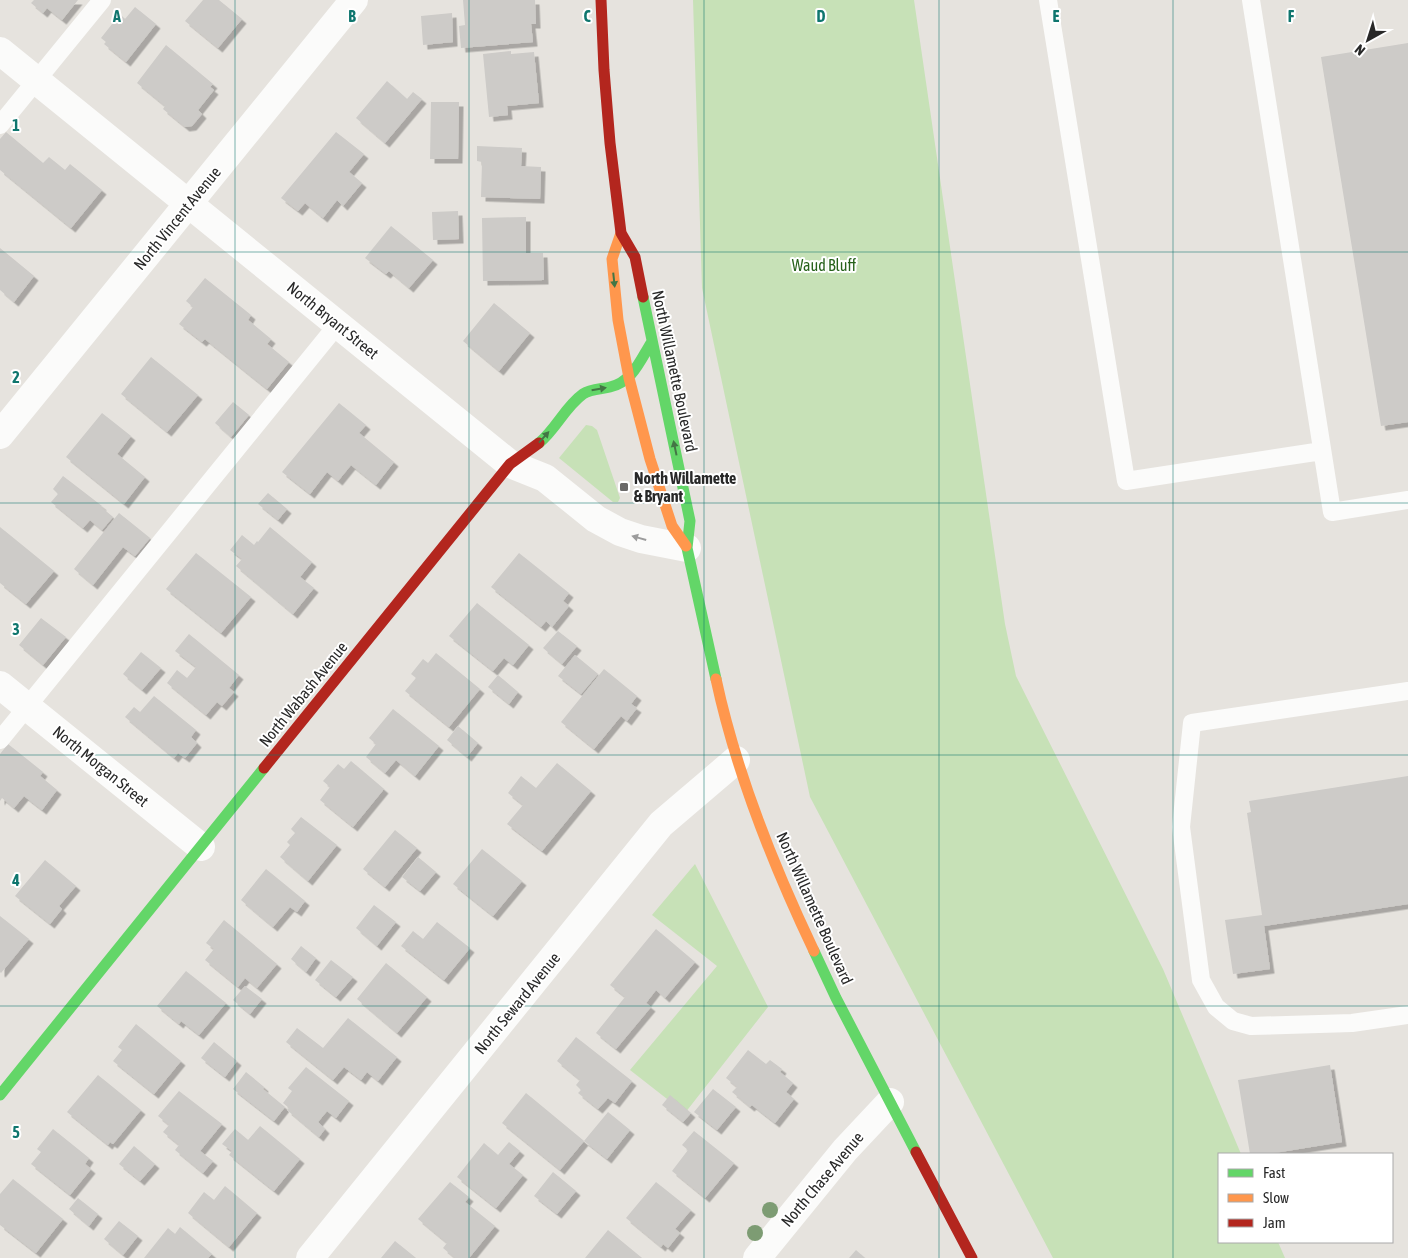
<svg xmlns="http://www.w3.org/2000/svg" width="1408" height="1258" font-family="'Asap Condensed',sans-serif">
	<defs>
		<filter id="shadow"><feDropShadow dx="4.5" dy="4.5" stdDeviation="0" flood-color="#0004"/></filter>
	</defs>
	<rect width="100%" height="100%" fill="#e6e3de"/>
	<path fill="#c7e1b7" d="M693,0H914L1005,624L1016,676L1163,969L1241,1154H1219V1242H1278L1285,1258H1053L810,797L702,288Z
		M586,425L592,426L597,430L620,498L618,502H613L559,458Z
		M695,864L768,1007L685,1113L630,1070L717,966L652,915Z"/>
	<path fill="#cdcbc8" filter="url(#shadow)" d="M34,0H78L62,20L47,8L43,13L31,3Z
		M203,0H219L242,19L218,48L185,21Z
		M463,0H535L536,24H531L533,42L461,48L459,26L465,25Z
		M135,7L156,24L126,62L104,44L106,42L101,38L120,14L125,19Z
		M452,13L453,42L423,45L421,16Z
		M1408,43V422L1381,426L1321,57Z
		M166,45L213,84L210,87L214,90L198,110L202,114L192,126L185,127L163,109L165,106L137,83Z
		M511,51V54L534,52L539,103L507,106L508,115L489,117L483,54Z
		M387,81L407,99L413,92L422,99L385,143L356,118Z
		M431,102H459L458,159H430Z
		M6,132L43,163L49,157L65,170L70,164L102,190L71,228L0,170V139Z
		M336,132L364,154L349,172L362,183L343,206L337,200L323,218L305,203L298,211L281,198Z
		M477,146L522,148L521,166L541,167L540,199L481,197L482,162L477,161Z
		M458,211L459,239L433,240L432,212Z
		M526,217V253H543L544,280L483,281L482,218Z
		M391,226L433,260L409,288L389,271L386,274L365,258Z
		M0,248L34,276L14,302L0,290Z
		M205,278L251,315L248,320L271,339L267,344L289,362L267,389L205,339L202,342L179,324L193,307L186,301Z
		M494,303L530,333L499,371L463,341Z
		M151,357L198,395L167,432L121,394Z
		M233,402L249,415L231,437L215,423Z
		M339,403L366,425L359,433L394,462L376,485L351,465L338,481L327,472L310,494L282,472Z
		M102,413L131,436L117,454L145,477L124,504L66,457Z
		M63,476L102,506L101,507L113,517L102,530L90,520L83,528L51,502L58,494L53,489Z
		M268,493L287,509L278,520L258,504Z
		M119,513L150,538L135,556L123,547L93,585L74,569Z
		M0,527L54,571L26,604L0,583Z
		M270,527L312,562L300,577L314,588L293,614L236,566L242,559L230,550L242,535L254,545L257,541L258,542Z
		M196,553L251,597L221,633L166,589Z
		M519,553L569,593L563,601L569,606L552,627L546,621L541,627L491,587Z
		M477,603L529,645L513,665L504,658L493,671L449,636Z
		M41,618L66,637L43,665L19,645Z
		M558,631L577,646L562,664L543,648Z
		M189,634L239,675L229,688L234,692L222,706L217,702L206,715L167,683L177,670L187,678L196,667L175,651Z
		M141,652L161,668L142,690L123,674Z
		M436,653L480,689L449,727L405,691L416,678L411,674L423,659L428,663Z
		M575,655L598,674L581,694L558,676Z
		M604,669L637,696L631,704L637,708L627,721L621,716L594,749L561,722Z
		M498,675L518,692L509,704L488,687Z
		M154,696L196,730L191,737L197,743L185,758L178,753L174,758L125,717L134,707L140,712Z
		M393,709L439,746L415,776L396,760L385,773L366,757L376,744L369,738Z
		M458,726L478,743L467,757L447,740Z
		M8,744L43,772L40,776L57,790L42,810L24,796L14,808L2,798L0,801V754Z
		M351,761L384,789L353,827L320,800L330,787L323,781L338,764L344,769Z
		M557,763L591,791L542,851L507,824L523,805L508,793L521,776L536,788Z
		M1408,776V904L1264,926L1270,969L1233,974L1225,920L1262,915L1247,813L1251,812L1249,801Z
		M301,817L337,845L308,881L280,857L290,845L287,842L295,833L291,829Z
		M395,830L417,848L385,887L363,869Z
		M482,849L522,881L493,916L453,884Z
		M418,857L436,872L420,891L402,877Z
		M45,860L76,886L59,906L62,909L50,924L15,896Z
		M266,869L305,901L297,912L290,907L273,927L241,900Z
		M374,905L396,922L377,946L356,928Z
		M0,916L29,939L1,973L0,972Z
		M224,920L277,964L257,988L245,978L238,987L205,960L214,949L206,943Z
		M437,922L470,948L444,980L401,946L413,931L423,939Z
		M656,929L695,962L665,998L656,990L646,1003L651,1007L616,1049L596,1033L625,997L610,985Z
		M301,946L316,958L306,972L291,959Z
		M331,960L353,977L336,997L315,980Z
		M386,963L427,997L397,1033L357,999Z
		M186,971L226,1003L199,1035L181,1021L179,1024L157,1006Z
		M245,986L262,999L250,1014L233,1000Z
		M348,1018L397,1057L378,1081L367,1072L361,1080L344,1067L333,1080L286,1042L297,1028L323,1048Z
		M136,1024L181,1061L154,1094L113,1061L122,1050L118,1047Z
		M576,1037L632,1081L615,1103L608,1098L598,1109L578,1093L581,1090L576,1085L580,1080L557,1061Z
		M214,1042L237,1061L225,1077L201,1058Z
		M748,1050L766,1064L770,1060L782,1069L780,1072L793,1083L786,1092L794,1099L775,1123L752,1105L750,1107L732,1092L737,1087L726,1078Z
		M1330,1065L1342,1142L1268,1154H1250L1238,1080Z
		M306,1067L349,1101L336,1118L327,1111L318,1122L325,1129L319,1137L287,1110L289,1108L283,1103L292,1091L288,1088Z
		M246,1072L264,1087L263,1089L285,1107L274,1121L233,1089Z
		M98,1075L141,1110L113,1144L110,1142L108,1145L67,1112Z
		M713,1089L736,1107L717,1130L694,1112Z
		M179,1091L222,1124L200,1151L213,1161L203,1173L175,1150L179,1145L163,1132L169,1125L158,1116Z
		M526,1093L584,1141L560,1170L502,1123Z
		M670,1095L691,1113L683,1122L662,1105Z
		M608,1112L630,1130L607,1159L584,1141Z
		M260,1126L300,1159L274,1191L229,1155L232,1151L222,1144L235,1129L248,1140Z
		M53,1129L89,1158L85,1164L91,1169L70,1195L31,1164L41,1152L37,1149Z
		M694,1131L734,1163L705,1198L672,1171L688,1150L682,1145Z
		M509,1142L520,1151L509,1164L523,1175L496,1208L457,1177L484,1143L498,1155Z
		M134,1146L155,1164L140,1181L119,1164Z
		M553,1172L576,1191L557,1214L534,1196Z
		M13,1179L63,1219L36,1253L0,1225V1194Z
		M450,1182L469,1197L465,1202L495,1226L469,1258H455L443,1248L447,1243L418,1219Z
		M656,1182L691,1210L675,1229L680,1233L668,1248L663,1244L661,1247L626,1218Z
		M225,1186L257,1213L229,1247L188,1213L204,1192L214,1200Z
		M78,1198L98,1214L89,1226L69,1209Z
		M119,1221L138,1236L123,1255L104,1239Z
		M180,1227L212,1254L208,1258H144L168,1228L175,1234Z
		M608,1230L642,1258H585Z
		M395,1241L416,1258H381Z
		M856,1250L865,1258H849Z"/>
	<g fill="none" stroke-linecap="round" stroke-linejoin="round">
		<path stroke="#fbfbfa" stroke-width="18" d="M1048,0L1126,481L1322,451
			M1251,0L1332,512L1408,500
			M0,125L102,0
			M1408,691L1192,723L1181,827L1201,980L1216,1007L1233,1021L1251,1026L1352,1023L1408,1015
			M0,740L338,324"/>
		<path stroke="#fbfbfa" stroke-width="28" d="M0,51L510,464L545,478L596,519L620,532L641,539L687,548
			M0,435L354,0
			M0,685L201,847
			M310,1258L661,824L736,760
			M757,1258L845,1150L890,1102"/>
		<path stroke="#63d668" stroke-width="11" d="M643,297L690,521L687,548L716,679
			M539,443C556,429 565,407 583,394C590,389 602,389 610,387C632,382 640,361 651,343
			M814,951L836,998L916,1152
			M0,1095L264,768"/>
		<path stroke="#ff974d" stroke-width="11" d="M621,233L612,259L618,320L629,378L650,459L672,526L686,546
			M716,679C736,772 773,865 814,951"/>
		<path stroke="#b3261e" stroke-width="11" d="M601,0L604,70L610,143L621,233L635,257L643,297
			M264,768L510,464L539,443
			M916,1152L972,1258"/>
	</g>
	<g fill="#7d9c73">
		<circle cx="770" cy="1210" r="8"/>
		<circle cx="755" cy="1233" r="8"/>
	</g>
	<defs><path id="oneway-solid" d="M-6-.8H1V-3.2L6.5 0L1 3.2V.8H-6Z" transform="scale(1.25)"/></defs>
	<g fill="#437645">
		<use href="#oneway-solid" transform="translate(614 280) rotate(84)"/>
		<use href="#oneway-solid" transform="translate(599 389) rotate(-10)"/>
		<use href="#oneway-solid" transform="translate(544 437) rotate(-48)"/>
		<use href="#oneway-solid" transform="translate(675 448) rotate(-102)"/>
	</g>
	<use fill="#9c9c9c" href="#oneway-solid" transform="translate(639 538) rotate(-164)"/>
	<path fill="none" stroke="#0f766e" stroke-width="1" stroke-opacity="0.55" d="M235,0V1258M469,0V1258M704,0V1258M939,0V1258M1173,0V1258M0,252H1408M0,503H1408M0,755H1408M0,1006H1408"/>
	<rect fill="#6a6968" stroke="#fff" stroke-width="2" x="619" y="482" width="10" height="10" rx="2.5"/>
	<g text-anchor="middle" stroke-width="4" stroke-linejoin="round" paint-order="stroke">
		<g font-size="16" fill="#282828" stroke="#fff">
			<text transform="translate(177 218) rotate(-51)" y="6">North Vincent Avenue</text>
			<text transform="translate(333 320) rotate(39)" y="6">North Bryant Street</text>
			<text transform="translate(675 371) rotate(78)" y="6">North Willamette Boulevard</text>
			<text transform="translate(303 694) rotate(-51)" y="6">North Wabash Avenue</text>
			<text transform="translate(101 766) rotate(39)" y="6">North Morgan Street</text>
			<text transform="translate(815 908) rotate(66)" y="6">North Willamette Boulevard</text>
			<text transform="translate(517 1003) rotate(-51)" y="6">North Seward Avenue</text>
			<text transform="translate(822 1179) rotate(-50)" y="6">North Chase Avenue</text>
		</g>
		<g font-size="16" fill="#27621b" stroke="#fff">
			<text x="824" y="271">Waud Bluff</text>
		</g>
		<g font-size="16" font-weight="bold" fill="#282828" stroke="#fff" text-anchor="start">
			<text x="634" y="484">North Willamette<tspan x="634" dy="18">&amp; Bryant</tspan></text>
		</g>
	</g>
	<g font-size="16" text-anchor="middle" font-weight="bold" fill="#0f766e" stroke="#fff" stroke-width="4" stroke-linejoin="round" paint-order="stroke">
		<text x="117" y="22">A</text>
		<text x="352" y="22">B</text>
		<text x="587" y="22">C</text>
		<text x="821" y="22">D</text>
		<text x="1056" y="22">E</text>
		<text x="1291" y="22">F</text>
		<text x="16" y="131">1</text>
		<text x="16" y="383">2</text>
		<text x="16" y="635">3</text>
		<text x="16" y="886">4</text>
		<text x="16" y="1138">5</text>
	</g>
	<rect x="1218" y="1153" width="175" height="90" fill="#ffffff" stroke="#a9a9a9"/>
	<rect x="1228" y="1169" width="25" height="8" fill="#63d668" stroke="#a9a9a9"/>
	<text x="1263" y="1178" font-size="15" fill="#282828">Fast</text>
	<rect x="1228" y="1194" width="25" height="8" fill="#ff974d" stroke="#a9a9a9"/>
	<text x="1263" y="1203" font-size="15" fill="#282828">Slow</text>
	<rect x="1228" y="1219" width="25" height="8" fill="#b3261e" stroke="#a9a9a9"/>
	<text x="1263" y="1228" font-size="15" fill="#282828">Jam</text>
	<g transform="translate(1368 40) rotate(219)" stroke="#ffffff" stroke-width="4" paint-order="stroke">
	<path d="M0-4L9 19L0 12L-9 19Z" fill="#282828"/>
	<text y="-8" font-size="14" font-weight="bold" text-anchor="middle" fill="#282828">N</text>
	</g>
</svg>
